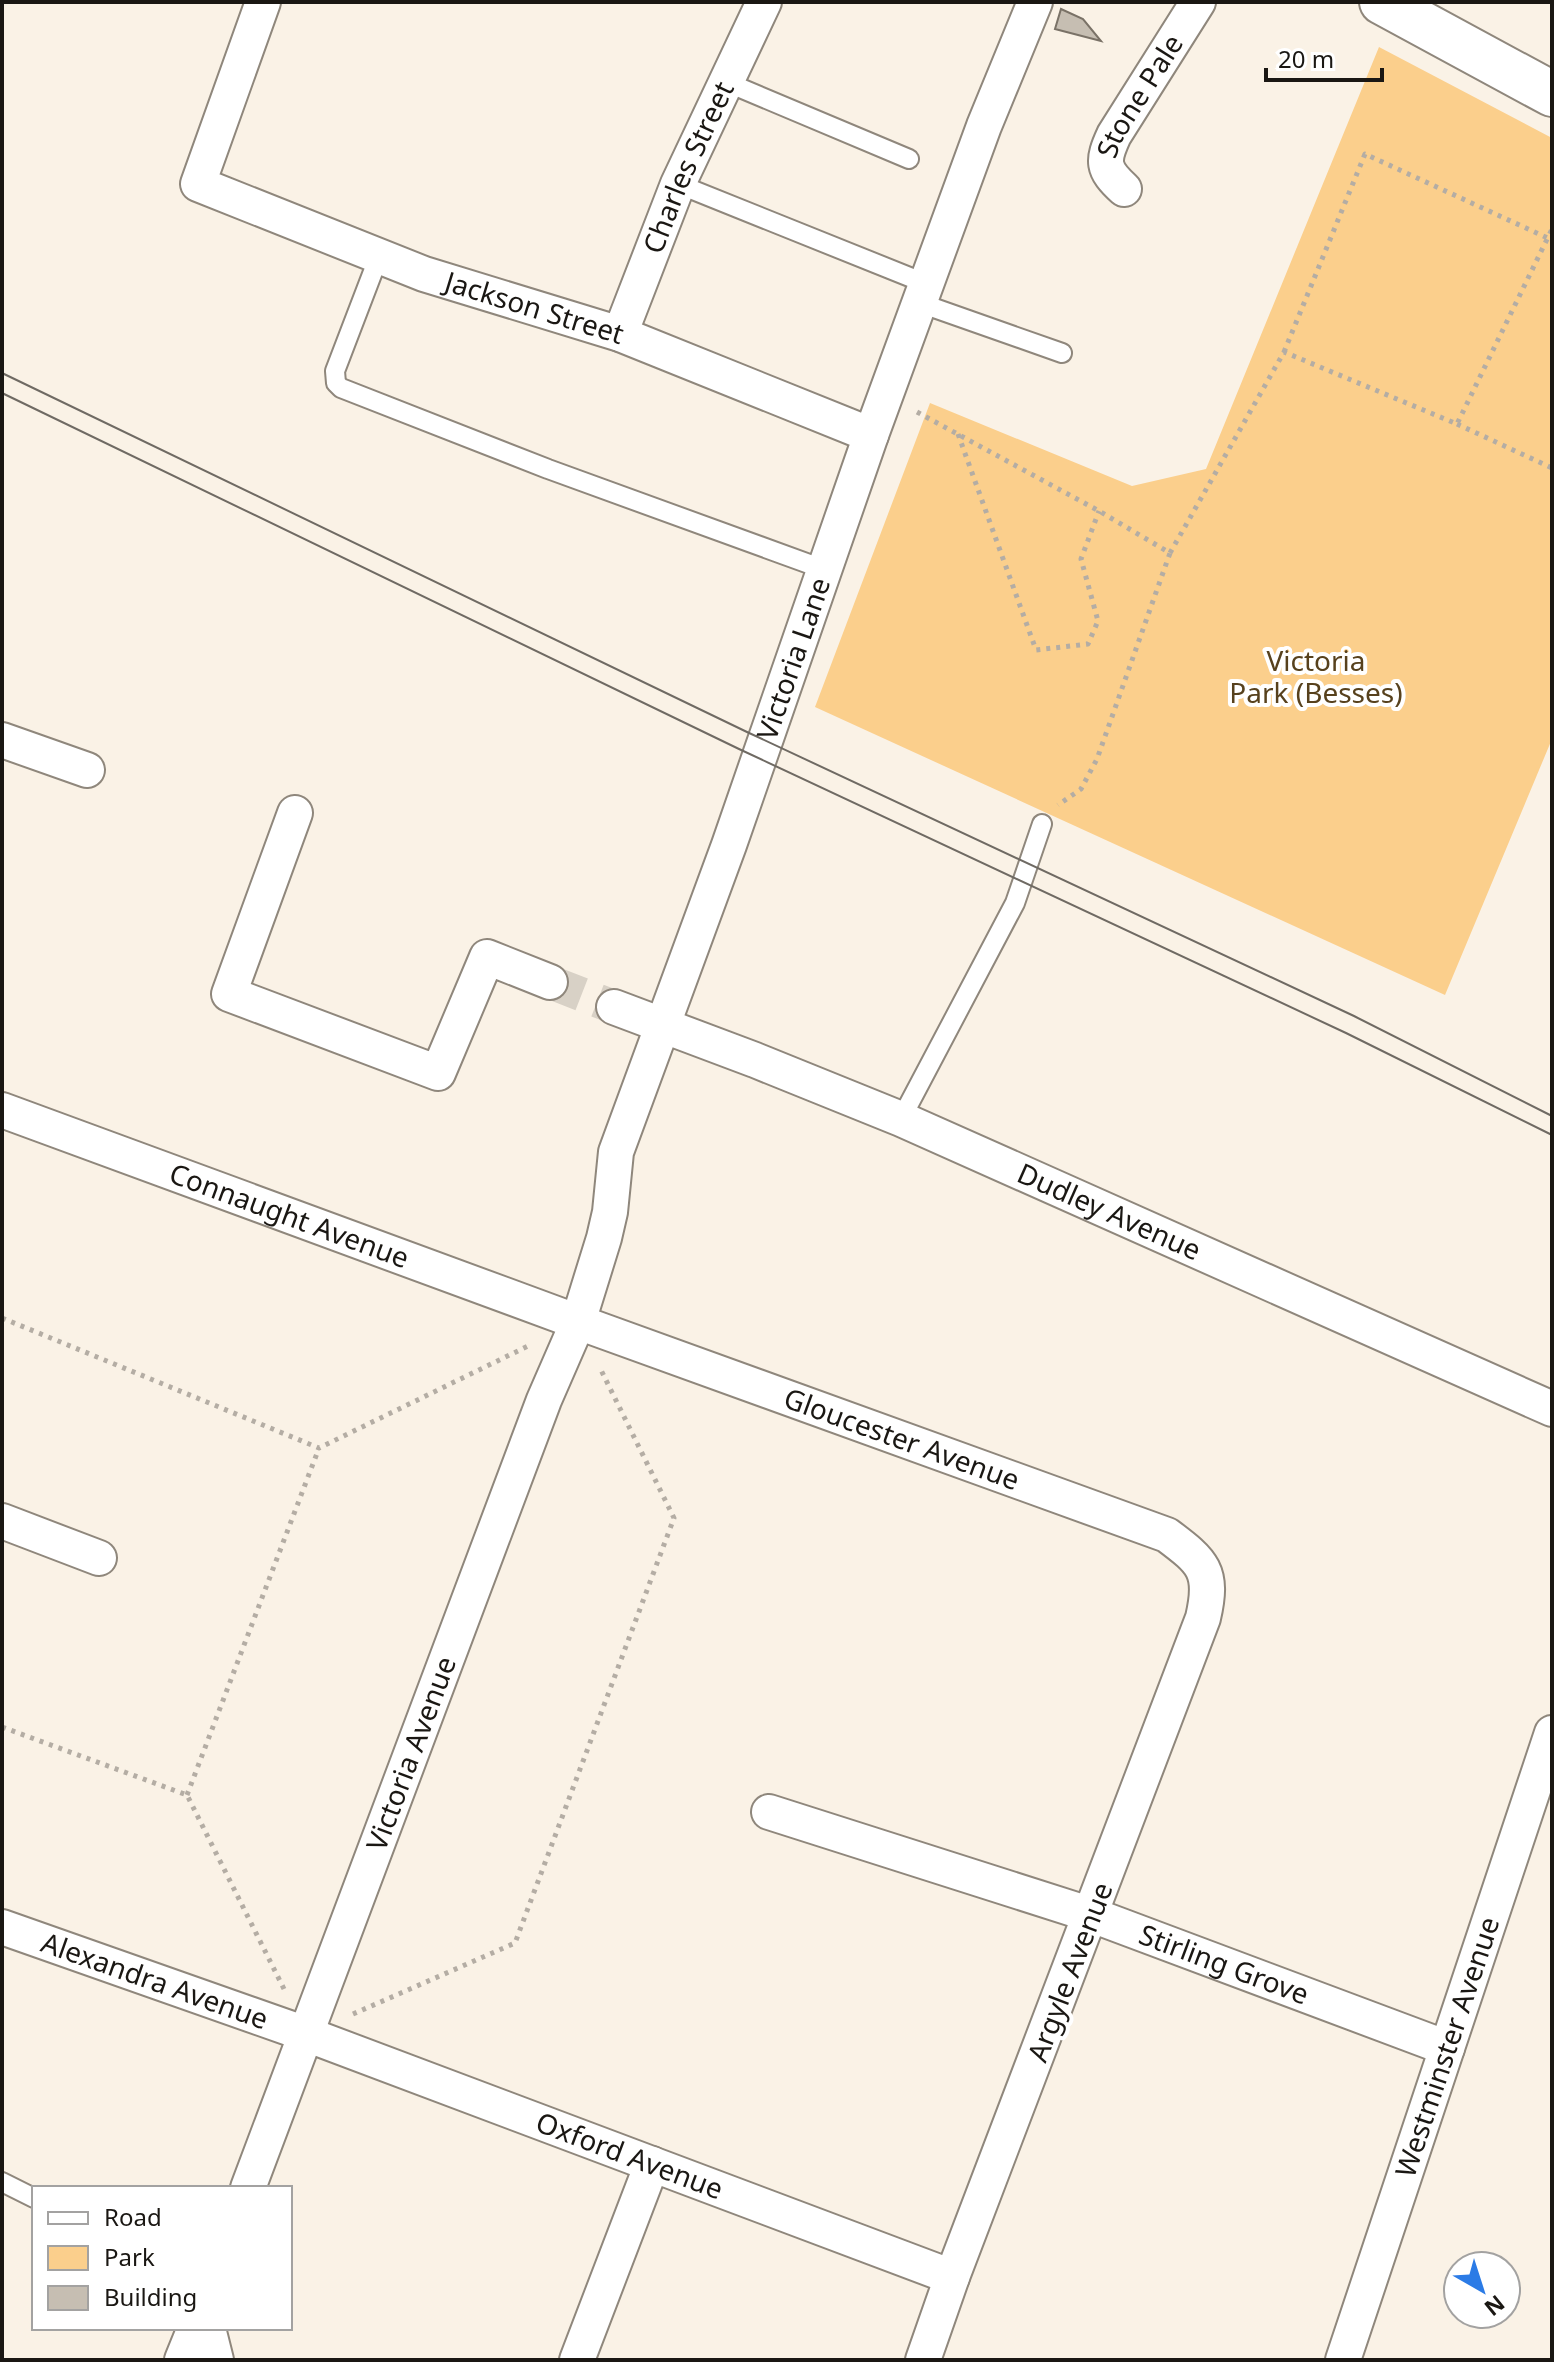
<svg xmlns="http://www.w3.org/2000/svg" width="1554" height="2362" font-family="'Noto Sans',sans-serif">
	<rect width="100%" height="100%" fill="#faf2e6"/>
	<path fill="#fbcf8c" d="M1379,47L1552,138V739L1445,995L815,707L930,403L1132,486L1206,469Z"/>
	<path fill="#c6beb2" stroke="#7a7267" stroke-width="2" d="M1061,9L1083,19L1101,41L1055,29Z"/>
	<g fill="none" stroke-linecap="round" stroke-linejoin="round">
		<path stroke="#d8d1c6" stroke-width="34" stroke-dasharray="34 17" stroke-linecap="butt" d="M550,982L614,1007"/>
		<g stroke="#8f877c" stroke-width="22">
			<path id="lane" d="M726,82L909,159
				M678,184L927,284
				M379,256L335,371L336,383L341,388L548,469L823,569
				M920,303L1062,353
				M901,1119L1015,903L1042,824
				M2,2182L34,2198"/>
		</g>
		<g stroke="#8f877c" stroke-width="38">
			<g id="street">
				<path id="s1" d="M263,2L198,184L424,274L620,334L871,435"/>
				<path id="s2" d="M1124,189C1102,169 1102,161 1114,135L1198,2"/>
				<path id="s3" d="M620,334L678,184L764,2"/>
				<path d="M2,740L87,770"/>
				<path d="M295,813L229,994L438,1073L487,957L550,982"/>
				<path id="s4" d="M614,1007L755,1060L901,1119L1552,1409"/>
				<path id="s5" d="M2,1110L578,1322L1167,1535C1203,1562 1214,1571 1203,1618L952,2277L923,2360"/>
				<path d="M2,1521L99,1558"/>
				<path id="s6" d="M769,1812L1092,1915L1447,2048"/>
				<path id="s7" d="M2,1927L306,2034L952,2277"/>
				<path id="s8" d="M248,2188L544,1400L578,1322L604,1238L610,1212L616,1152L729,845L871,435L984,126L1035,2"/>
				<path d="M208,2328L216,2360"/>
				<path d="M182,2360L195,2328"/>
				<path d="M577,2360L652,2164"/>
				<path id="s9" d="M1343,2360L1552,1733"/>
			</g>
		</g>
		<g stroke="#8f877c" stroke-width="48">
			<path id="highway" d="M1382,2L1552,94"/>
		</g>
		<path stroke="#b4ada4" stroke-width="5" stroke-dasharray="4 6" stroke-linecap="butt" d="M1284,352L1365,154L1552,240
			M917,412L1099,511L1170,553L1097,759L1081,789L1058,805
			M1457,424L1552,468
			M958,434L1036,650L1088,644L1098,621L1081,559L1099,511
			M1170,553L1284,352L1457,424L1552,229
			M2,1318L319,1448L528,1346
			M2,1727L187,1795L284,1989
			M187,1795L319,1448
			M353,2014L515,1943L674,1518L600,1368"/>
		<use href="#lane" stroke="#fff" stroke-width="18"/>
		<use href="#street" stroke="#fff" stroke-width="34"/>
		<use href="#highway" stroke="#fff" stroke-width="44"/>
		<path stroke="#6f6a63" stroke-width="2" d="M2,373L747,732L1354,1016L1552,1116
			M2,393L739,749L1346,1033L1552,1135"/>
	</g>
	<g text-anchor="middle" stroke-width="8" stroke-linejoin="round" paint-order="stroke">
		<g font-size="28" fill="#1a1713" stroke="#fff">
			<text dy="10" stroke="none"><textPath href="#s2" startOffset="108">Stone Pale</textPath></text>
			<text dy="10" stroke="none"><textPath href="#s3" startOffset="180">Charles Street</textPath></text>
			<text dy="10" stroke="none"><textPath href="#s1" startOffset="552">Jackson Street</textPath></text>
			<text dy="10" stroke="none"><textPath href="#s8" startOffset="1626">Victoria Lane</textPath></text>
			<text dy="10" stroke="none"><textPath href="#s4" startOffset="536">Dudley Avenue</textPath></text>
			<text dy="10" stroke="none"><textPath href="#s5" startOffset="306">Connaught Avenue</textPath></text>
			<text dy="10" stroke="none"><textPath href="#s5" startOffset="958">Gloucester Avenue</textPath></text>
			<text dy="10" stroke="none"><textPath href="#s8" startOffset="464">Victoria Avenue</textPath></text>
			<text dy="10" stroke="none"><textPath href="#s6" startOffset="480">Stirling Grove</textPath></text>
			<text transform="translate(1070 1972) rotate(-69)" y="10">Argyle Avenue</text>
			<text dy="10" stroke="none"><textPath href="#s7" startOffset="162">Alexandra Avenue</textPath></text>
			<text dy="10" stroke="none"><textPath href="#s9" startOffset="330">Westminster Avenue</textPath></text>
			<text dy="10" stroke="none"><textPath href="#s7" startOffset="668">Oxford Avenue</textPath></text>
		</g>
		<g font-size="28" fill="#57411d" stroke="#fff">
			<text x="1316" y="671">Victoria<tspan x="1316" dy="32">Park (Besses)</tspan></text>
		</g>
	</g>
	<rect width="1554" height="2362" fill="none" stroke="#1a1713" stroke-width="8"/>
	<rect x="32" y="2186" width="260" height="144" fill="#ffffff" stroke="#a3a2a1" stroke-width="2"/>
	<rect x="48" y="2212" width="40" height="12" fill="#ffffff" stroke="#a3a2a1" stroke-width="2"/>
	<text x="104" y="2226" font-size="24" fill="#1a1713">Road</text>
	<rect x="48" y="2246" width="40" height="24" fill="#fbcf8c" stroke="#a3a2a1" stroke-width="2"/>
	<text x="104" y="2266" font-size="24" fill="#1a1713">Park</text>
	<rect x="48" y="2286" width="40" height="24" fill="#c6beb2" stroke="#a3a2a1" stroke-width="2"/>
	<text x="104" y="2306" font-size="24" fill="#1a1713">Building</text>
	<g transform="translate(1482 2290) rotate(141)"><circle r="38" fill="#ffffff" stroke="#a3a2a1" stroke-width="2"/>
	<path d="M0-6L14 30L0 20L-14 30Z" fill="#2b7be6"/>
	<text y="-12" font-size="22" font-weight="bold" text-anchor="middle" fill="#1a1713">N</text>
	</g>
	<path d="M1266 68v12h116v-12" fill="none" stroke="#1a1713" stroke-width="4"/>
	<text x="1278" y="68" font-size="24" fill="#1a1713" stroke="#ffffff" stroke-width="6" paint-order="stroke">20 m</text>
</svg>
